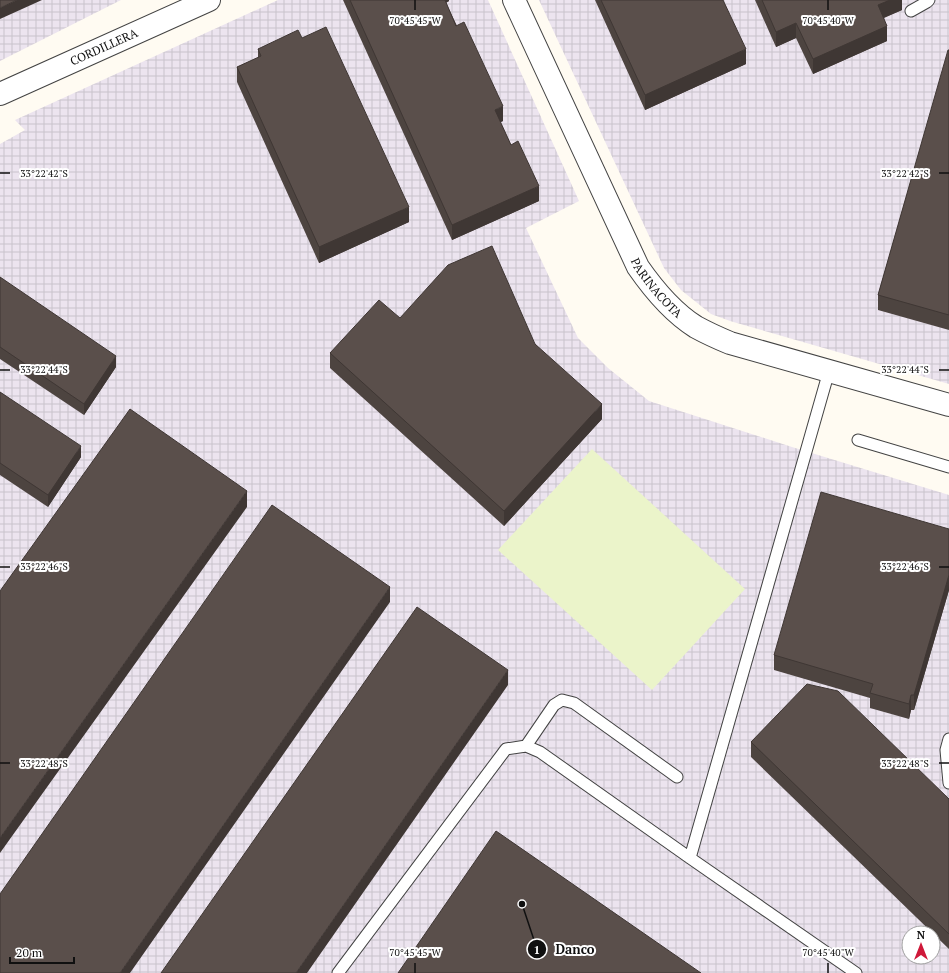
<svg xmlns="http://www.w3.org/2000/svg" width="949" height="973" font-family="'PT Serif',serif">
	<defs>
		<pattern id="industrial-grid" width="8" height="8" patternUnits="userSpaceOnUse"><rect width="8" height="8" fill="#ece4ef"/><path d="M0 4h8M4 0v8" fill="none" stroke="#c9c3cc"/></pattern>
	</defs>
	<rect width="100%" height="100%" fill="#fffbf2"/>
	<path fill="url(#industrial-grid)" fill-rule="evenodd" d="M0,0H121L0,61Z
		M278,0H488L579,201L526,228L578,338L608,368L649,401L792,447L949,495V973H0V144L25,130L15,120ZM909,933H933V957H909Z
		M539,0H949V384L730,321L711,314L681,290L664,268Z"/>
	<path fill="#ebf4ca" d="M592,449L745,589L652,690L498,550Z"/>
	<g fill="none" stroke-linecap="round" stroke-linejoin="round">
		<g stroke="#434343" stroke-width="13">
			<path id="service" d="M911,11L927,2L929,0
				M858,440L949,467
				M949,739L946,750L949,783
				M526,746L554,705L562,700L574,703L677,777
				M690,858L829,371
				M338,973L506,749L526,746L540,752L690,858L856,973"/>
		</g>
		<g stroke="#434343" stroke-width="24">
			<g id="minor">
				<path id="s1" d="M514,0L638,267C654,290 672,312 696,327C707,333 718,338 730,343L949,405"/>
				<path id="s2" d="M0,94L209,0"/>
			</g>
		</g>
		<use href="#service" stroke="#fff" stroke-width="11"/>
		<use href="#minor" stroke="#fff" stroke-width="22"/>
	</g>
	<path fill="#4d4440" d="M343,0H449V1L446,3L503,121L500,122L511,145L539,201L452,240Z
		M595,0H723L746,64L645,110Z
		M755,0H902V10L884,18L887,41L813,74L796,38L776,47Z
		M302,38L409,222L319,263L237,82V67L258,58V49Z
		M949,50V330L878,310V295Z
		M0,277L116,367L84,415L0,359Z
		M400,318L535,344L602,419L504,526L330,368V353Z
		M0,392L81,457L48,507L0,475Z
		M949,529V590L914,710H911L909,719L870,708V698L774,670V655Z
		M751,742L949,799V949L751,757Z"/>
	<path fill="#3f3734" d="M17,0H42L0,19V8Z
		M440,0H449V1L440,5Z
		M890,0H902V10L878,20V5Z
		M796,23V38L776,47V32Z
		M887,26V41L813,74V59Z
		M746,49V64L645,110V95Z
		M503,106V121L495,125V110Z
		M539,186V201L452,240V225Z
		M409,207V222L319,263V247Z
		M116,356V367L84,415V404Z
		M602,404V419L504,526V511Z
		M81,446V457L48,507V495Z
		M247,491V507L0,853V838Z
		M949,575V590L914,710V695Z
		M390,587V602L130,973H120Z
		M508,670V685L307,973H296Z
		M911,695V710L909,719V704Z"/>
	<path fill="#5a4f4b" stroke="#3f3734" d="M0,0H17L0,8Z
		M350,0H445L456,26L464,22L503,106L495,110L511,145L518,141L539,186L452,225Z
		M601,0H723L746,49L645,95Z
		M762,0H890L878,5L887,26L813,59L796,23L776,32Z
		M326,27L409,207L319,247L237,67L261,56L258,49L298,30L302,38Z
		M948,50H949V315L878,295Z
		M492,246L535,344L602,404L504,511L330,353L379,300L400,318L448,265Z
		M0,277L116,356L84,404L0,347Z
		M0,392L81,446L48,495L0,463Z
		M130,409L247,491L0,838V591Z
		M821,492L949,529V575L914,695H911L909,704L870,693L873,684L774,655Z
		M272,505L390,587L120,973H0V894Z
		M417,607L508,670L296,973H161Z
		M807,684L838,691L949,799V934L751,742Z
		M496,831L701,973H398Z"/>
	<path fill="none" stroke="#101010" stroke-width="1.5" d="M415,0V10M828,0V10M0,173H10M939,173H949M0,370H10M939,370H949M0,567H10M939,567H949M0,763H10M939,763H949M415,963V973M828,963V973"/>
	<g text-anchor="middle" stroke-width="4" stroke-linejoin="round" paint-order="stroke">
		<g font-size="12" fill="#101010" stroke="#fff">
			<text dy="4" stroke="none"><textPath href="#s2" startOffset="114">CORDILLERA</textPath></text>
			<text dy="4" stroke="none"><textPath href="#s1" startOffset="322">PARINACOTA</textPath></text>
		</g>
	</g>
	<g font-size="10" text-anchor="middle" fill="#101010" stroke="#fff" stroke-width="4" stroke-linejoin="round" paint-order="stroke">
		<text x="415" y="24">70°45'45"W</text>
		<text x="828" y="24">70°45'40"W</text>
		<text x="44" y="177">33°22'42"S</text>
		<text x="905" y="177">33°22'42"S</text>
		<text x="44" y="373">33°22'44"S</text>
		<text x="905" y="373">33°22'44"S</text>
		<text x="44" y="570">33°22'46"S</text>
		<text x="905" y="570">33°22'46"S</text>
		<text x="44" y="767">33°22'48"S</text>
		<text x="905" y="767">33°22'48"S</text>
		<text x="415" y="956">70°45'45"W</text>
		<text x="828" y="956">70°45'40"W</text>
	</g>
	<path fill="none" stroke="#101010" stroke-width="1.5" d="M522 904L537 949"/>
	<g fill="#101010" stroke="#fff" stroke-width="1.5">
		<circle cx="522" cy="904" r="4"/>
		<circle cx="537" cy="949" r="10"/>
	</g>
	<g font-size="12" text-anchor="middle" font-weight="bold" fill="#fff">
		<text x="537" y="954">1</text>
	</g>
	<g font-size="13" text-anchor="middle" font-weight="bold" fill="#101010" stroke="#fff" stroke-width="4" stroke-linejoin="round" paint-order="stroke">
		<text x="575" y="954">Danco</text>
	</g>
	<g transform="translate(921 945)"><circle r="19" fill="#ffffff" stroke="#9f9f9f"/>
	<path d="M0-3L7 15L0 10L-7 15Z" fill="#cf1839"/>
	<text y="-6" font-size="11" font-weight="bold" text-anchor="middle" fill="#101010">N</text>
	</g>
	<path d="M10 957v6h64v-6" fill="none" stroke="#101010" stroke-width="2"/>
	<text x="16" y="957" font-size="12" fill="#101010" stroke="#ffffff" stroke-width="3" paint-order="stroke">20 m</text>
</svg>
